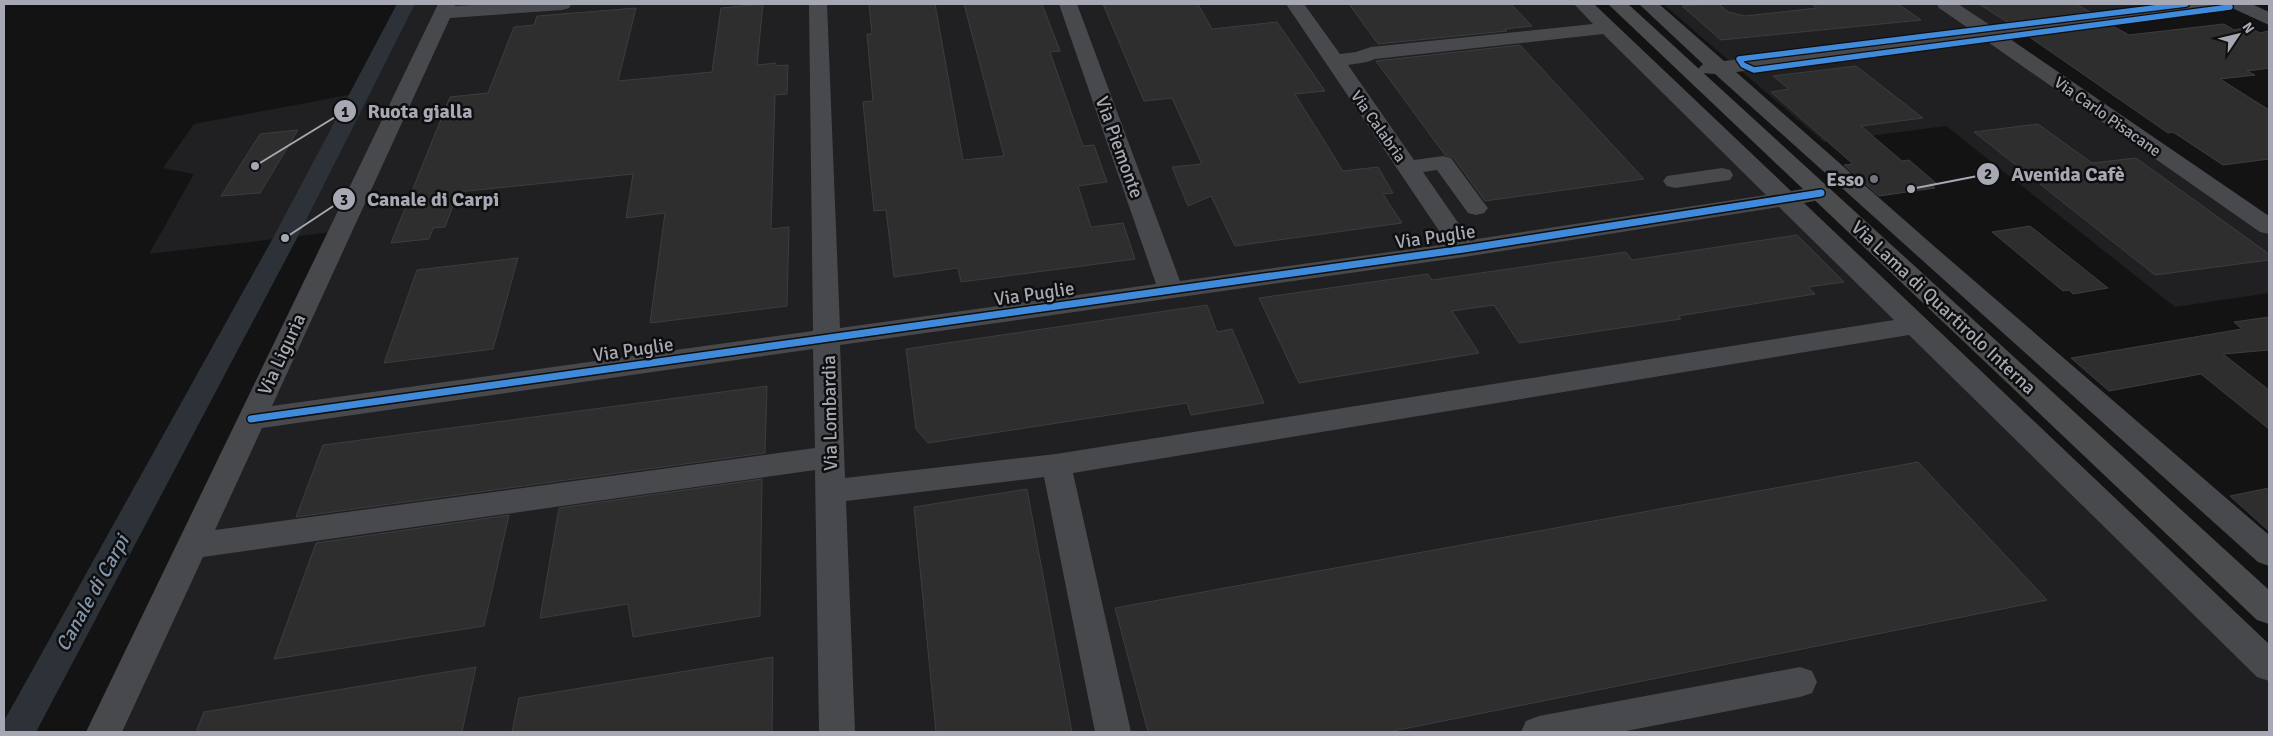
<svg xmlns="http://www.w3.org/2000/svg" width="2273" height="736" font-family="Signika,sans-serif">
	<rect width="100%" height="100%" fill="#131314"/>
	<path fill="#202022" d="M411,4H1582L2269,676V732H92L332,232L149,254L194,174L163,168L194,124L364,92Z
		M1663,4H2206L2007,36L2269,224V293L2175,307L1946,126L1824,142Z"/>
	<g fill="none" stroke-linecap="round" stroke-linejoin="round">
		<path fill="#2c3238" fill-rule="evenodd" d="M397,4H415L297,238L36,732H4V721L273,238Z"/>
	</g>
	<path fill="#2e2e2f" stroke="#3c3d40" d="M763,4L757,65L776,63V66L788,65L787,94L775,95L771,229L789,227L787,306L650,323L665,213L626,218L633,174L458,192L445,227L433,228L429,239L391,243L450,97L488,93L514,27L534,25L537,16L636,8L618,81L660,77L712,72L721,8Z
		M869,4H935L963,160L1004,156L964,4H1042L1060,51L1050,52L1083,146L1094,145L1107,182L1078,186L1091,227L1123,223L1135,259L961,282L958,268L894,277L886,210L874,211L868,154L863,102L873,101L867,34H872Z
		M1103,4H1198L1212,29L1277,22L1325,91L1295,94L1343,171L1378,167L1393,193L1383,194L1402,223L1235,246L1211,196L1188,206L1172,167L1202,164L1172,98L1144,101Z
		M1349,4H1511L1532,26L1505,29L1507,31L1378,44Z
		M1706,4H1719L1728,12L1745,16L1817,8L1812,4H1898L1921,20L1721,40L1682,6Z
		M1979,4H2076L2092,13L2009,23Z
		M2224,24L2234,30L2248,27L2260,33L2269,31V68L2247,71L2255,75L2220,79L2269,110V159L2223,165L2173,132L2168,133L2028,36L2111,25L2129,35Z
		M1520,45L1644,179L1485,201L1453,157L1445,155L1376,61Z
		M1856,66L1923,118L1861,126L1902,161L1909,160L1937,184H1930L1935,188L1879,196L1844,165L1853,164L1771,92L1789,89L1773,76Z
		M2038,124L2092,163L2136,158L2269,254V260L2155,275L1974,132Z
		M298,130L260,193L221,196L260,134Z
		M2030,226L2108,288L2073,294L2069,290L2063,291L1992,232Z
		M1797,235L1844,282L1808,287L1815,294L1678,316L1681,319L1519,343L1494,305L1452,311L1479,353L1299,383L1259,298L1428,274L1432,280L1626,252L1632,260Z
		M518,258L493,349L384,363L417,270Z
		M1207,305L1217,332L1232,329L1264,403L1191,415L1187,403L928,443L916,429L906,349Z
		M2269,317V350L2223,354L2269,390V429L2201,374L2109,391L2071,358L2242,329L2234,322Z
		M767,386L765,453L296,517L323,445Z
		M1918,462L2047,600L1388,732H1148L1115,608Z
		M762,479L760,616L633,637L628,604L540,618L559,508Z
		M2269,488V531L2230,496Z
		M1027,489L1072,732H936L914,507Z
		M509,515L484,626L274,659L316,543Z
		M773,657L772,732H512L519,698Z
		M476,667L462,732H196L204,712Z"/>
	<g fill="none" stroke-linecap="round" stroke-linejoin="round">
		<path fill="#48494d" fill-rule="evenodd" d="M438,4H456L455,6L490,4H571L569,8L562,10L450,18L272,406L813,331L809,4H827L840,328L1156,284L1059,4H1077L1180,281L1448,244L1286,4H1304L1340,54L1356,52L1371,47L1593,24L1574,4H1594L1791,191L1821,186L1829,188L1833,193L1829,198L1804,203L2269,644V681L2257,677L1909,335L1073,473L1131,732H1095L1044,477L846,501L855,732H819L815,470L203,557L122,732H86ZM1603,34L1766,195L1470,240L1423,172L1437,170L1468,213L1476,215L1484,213L1488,208L1484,203L1451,158L1443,156L1414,160L1348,65L1367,62L1375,59ZM1779,207L1894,320L1056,454L845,478L840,345L1464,257ZM813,349L815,448L215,530L262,428Z
			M1639,4H1659L1724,61L1971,30L1939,8L1937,4H1958L1993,27L2183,4H2252L2269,12V25L2232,8L2007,37L2269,216V234L2260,232L1985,40L1736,72L1935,247L2269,535V566L2258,562L1715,74L1701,73L1698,69L1703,64Z
			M1722,168L1730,170L1733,175L1730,180L1675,188L1667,186L1663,181L1667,176Z
			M1800,667L1812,671L1817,682L1812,693L1800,697L1621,732H1521L1526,721L1539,716Z"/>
		<path fill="#4b4c4e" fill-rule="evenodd" d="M1608,4H1628L2269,590V624L2257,620Z"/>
		<g stroke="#0e0e0f" stroke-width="8">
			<path id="cycleway-far1" d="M2186,4L1739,59L1743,65L1754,70L2230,7L2228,4
				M1813,194L1821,193"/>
		</g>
		<g stroke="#0e0e0f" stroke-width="10">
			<path id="cycleway" d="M251,419L1464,249L1821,193"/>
		</g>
		<use href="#cycleway-far1" stroke="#408adc" stroke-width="5.5"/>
		<use href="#cycleway" stroke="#408adc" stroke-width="7"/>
	</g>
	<circle fill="#73747b" stroke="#0e0e0f" stroke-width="2" cx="1874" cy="179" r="5"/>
	<g text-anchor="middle" stroke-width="5" stroke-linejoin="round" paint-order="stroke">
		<g font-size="16" fill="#a6a9b3" stroke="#0e0e0f">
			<text transform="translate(2108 116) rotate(35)" y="6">Via Carlo Pisacane</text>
			<text transform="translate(1379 126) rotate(55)" y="6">Via Calabria</text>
		</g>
		<g font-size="19" fill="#a6a9b3" stroke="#0e0e0f">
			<text transform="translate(1120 147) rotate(70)" y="7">Via Piemonte</text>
			<text transform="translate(1435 236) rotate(-8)" y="7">Via Puglie</text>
			<text transform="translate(1034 293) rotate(-8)" y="7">Via Puglie</text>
			<text transform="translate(1944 307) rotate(43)" y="7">Via Lama di Quartirolo Interna</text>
			<text transform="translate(633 349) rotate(-8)" y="7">Via Puglie</text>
			<text transform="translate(281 354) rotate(-65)" y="7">Via Liguria</text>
			<text transform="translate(829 413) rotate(-91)" y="7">Via Lombardia</text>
		</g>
		<g font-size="19" font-weight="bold" fill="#a6a9b3" stroke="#0e0e0f" text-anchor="end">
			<text x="1864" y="186">Esso</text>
		</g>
		<g font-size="20" font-style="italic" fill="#8094ab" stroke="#0e0e0f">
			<text transform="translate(92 593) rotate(-61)" y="7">Canale di Carpi</text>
		</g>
	</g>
	<path fill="none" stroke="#a6a9b3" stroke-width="2" d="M255 166L345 111M1911 189L1988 174M285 238L344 199"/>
	<g fill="#a6a9b3" stroke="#0e0e0f" stroke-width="2">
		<circle cx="255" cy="166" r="5"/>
		<circle cx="1911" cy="189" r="5"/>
		<circle cx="285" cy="238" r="5"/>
		<circle cx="345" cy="111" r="12"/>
		<circle cx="1988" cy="174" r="12"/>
		<circle cx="344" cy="199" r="12"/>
	</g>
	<g font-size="15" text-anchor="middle" font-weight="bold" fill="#111">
		<text x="345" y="117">1</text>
		<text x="1988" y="179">2</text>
		<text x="344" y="205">3</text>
	</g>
	<g font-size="20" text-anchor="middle" font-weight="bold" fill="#a6a9b3" stroke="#0e0e0f" stroke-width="5" stroke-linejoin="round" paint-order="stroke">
		<text x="420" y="118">Ruota gialla</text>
		<text x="2068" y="181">Avenida Cafè</text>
		<text x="433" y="206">Canale di Carpi</text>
	</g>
	<rect width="2273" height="736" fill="none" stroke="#a6a9b3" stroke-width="10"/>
	<g transform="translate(2238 35) rotate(55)" stroke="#0e0e0f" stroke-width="4" paint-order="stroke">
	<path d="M0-4L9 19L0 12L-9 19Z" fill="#a6a9b3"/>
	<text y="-8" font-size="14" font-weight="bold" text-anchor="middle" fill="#a6a9b3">N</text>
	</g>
</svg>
